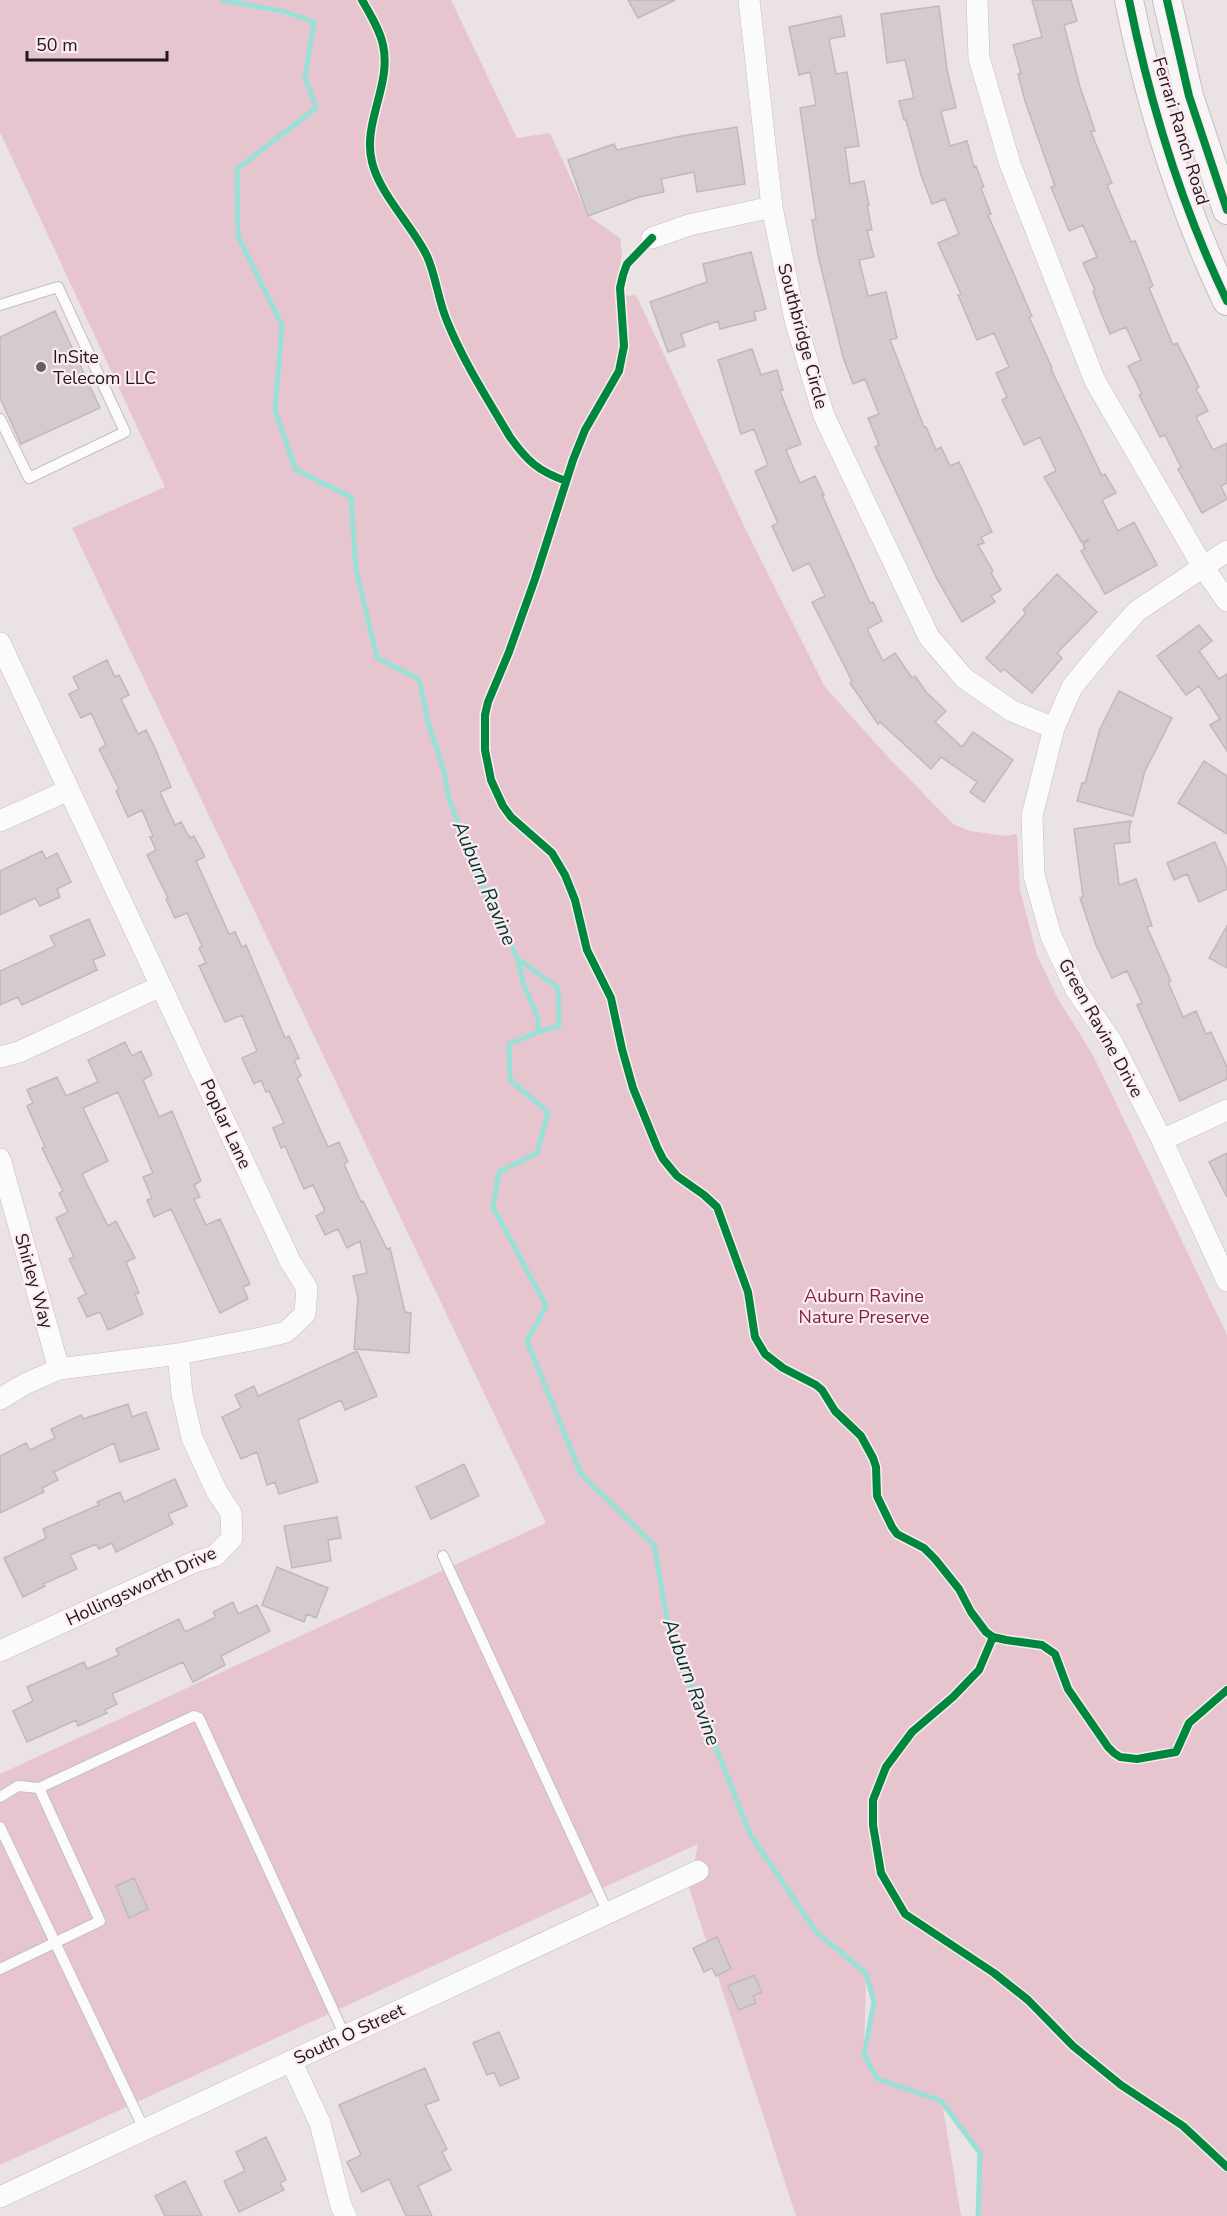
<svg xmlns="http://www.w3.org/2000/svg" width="1227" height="2216" font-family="'Nunito Sans',sans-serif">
	<rect width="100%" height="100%" fill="#ebe2e4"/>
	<path fill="#e6c5cf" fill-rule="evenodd" d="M0,0H451L517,138L550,133L588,216L620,238L622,254L617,278L627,296L636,295L745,528L825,687L888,757L953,824L970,831L1006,836L1017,834L1020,890L1037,955L1057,997L1093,1055L1227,1335V2216H978L980,2153L942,2102L961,2216H796L689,1888L698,1844L0,2165V1774L546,1523L72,528L165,487L0,132ZM239,4L286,12L308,20L239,5ZM866,1975L874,2002L864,2050Z"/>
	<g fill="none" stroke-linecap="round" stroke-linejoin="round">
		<path stroke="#99e1d6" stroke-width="5" d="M222,0L286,12L314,22L305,77L316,108L237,169L238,236L282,325L275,411L296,470L351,497L356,569L377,658L419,679L428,722L444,771L449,799L487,897L518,959L558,988L559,1026L538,1032L509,1044L510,1080L548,1112L537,1153L499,1172L493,1207L546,1306L527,1341L581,1474L654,1545L669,1628L750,1834L817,1933L866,1973L874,2002L864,2055L878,2079L941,2101L980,2153L978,2216
			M518,959L523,983L538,1018V1032"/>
	</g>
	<path fill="#d3cbcd" stroke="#c0b9bb" stroke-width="1.5" d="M628,0H675L638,18Z
		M1032,0H1071L1077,21L1064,25L1080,87L1095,131L1091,132L1112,183L1107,185L1131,242L1135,241L1142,258L1153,286L1149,288L1173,345L1177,343L1199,387L1196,389L1208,411L1196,417L1213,450L1227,443V483L1221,486L1227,499L1202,513L1178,469L1181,467L1165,435L1160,437L1139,395L1142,394L1128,366L1141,360L1126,327L1110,334L1102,315L1093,291L1095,290L1083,263L1097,257L1083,225L1069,231L1051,187L1055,186L1025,101L1018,74L1021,73L1013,45L1042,37Z
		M939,6L947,70L956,108L941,111L950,146L967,141L974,167L976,166L984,187L981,188L991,214L988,215L1032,316L1029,317L1052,368L1051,369L1102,476L1105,474L1116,493L1102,500L1118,531L1134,522L1157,565L1105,594L1081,551L1085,548L1083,545L1089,539L1082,543L1044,477L1056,471L1040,437L1024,445L1002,400L1007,397L996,373L1009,367L994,333L977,340L958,295L961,294L938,243L959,234L945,199L932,204L921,175L906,120H904L899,101L914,98L905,60L887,63L881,14Z
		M841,16L845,36L829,39L836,74L847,72L859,146L845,148L850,184L864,181L869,205H867L872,230H867L874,257L859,260L868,296L886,292L897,338L890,340L924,427H926L936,450L941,447L950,466L959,462L992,532L981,537L984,543L978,545L993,571L991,573L1001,590L991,596L995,602L962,622L937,579L875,447L879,445L868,418L879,414L865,379L853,384L843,357L818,255L812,220L816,219L800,108L816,105L810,72L799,75L789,27Z
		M737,127L745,184L697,192L694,172L661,179L664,192L639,197L588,216L568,160L614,144L617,150L681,136Z
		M751,252L766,309L754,312L756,320L720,329L718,321L681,334L685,346L668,352L650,302L707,282L703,264Z
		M55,311L100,408L21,444L0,398V337Z
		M752,349L761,375L777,370L783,390L780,391L801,444L786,450L800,483L815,476L824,495H822L870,603L873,602L882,621L867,629L883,661L895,653L912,678L915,676L926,692L946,711L935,722L962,747L973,732L1013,760L984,802L970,792L977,782L941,757L931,769L880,722L878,724L850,683L852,681L812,602L825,596L809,563L793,571L772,526L778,523L755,471L768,465L754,429L741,434L718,360Z
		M1057,574L1097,612L1057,653L1062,658L1032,693L1004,669L1001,672L986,658L1026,613L1023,610Z
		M1199,625L1212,641L1199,651L1219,679L1227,674V751L1210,725L1220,719L1199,686L1186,695L1157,656Z
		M107,660L115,677L119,675L129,695L121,699L138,734L146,730L155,748L171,787L160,792L175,825L181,822L190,838L194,836L205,857L196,861L229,934L235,932L242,947L246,945L285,1038L289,1036L299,1058L294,1060L301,1076L297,1078L328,1147L339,1142L348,1162L344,1164L361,1202L363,1201L387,1249L390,1248L405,1312L411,1313L409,1353L354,1349L358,1298L353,1276L367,1273L360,1241L347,1248L338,1229L325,1235L316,1216L325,1211L313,1185L304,1189L285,1146L281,1148L273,1128L284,1123L269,1091L266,1092L261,1080L254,1084L242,1058L257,1051L242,1015L225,1022L199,966L206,963L199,948L202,946L187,913L175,918L166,899L168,898L147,855L156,850L150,837L153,836L142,810L128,817L116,791L119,789L99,749L106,745L91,713L81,718L69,694L79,689L73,677Z
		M1119,691L1172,718L1145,771L1133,816L1077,801L1082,783H1085L1100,729Z
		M1204,761L1227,776V834L1178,803Z
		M1131,821L1129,831L1130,842L1114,844L1119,885L1136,879L1152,926L1147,927L1171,981L1168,982L1183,1017L1196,1011L1206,1034L1211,1032L1227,1067V1079L1180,1101L1137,1005L1142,1003L1127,971L1112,978L1096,945L1080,898L1083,897L1074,829Z
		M1215,842L1227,869V889L1199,902L1187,874L1174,880L1167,863Z
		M42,851L46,859L57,853L71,882L57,889L60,897L40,906L35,898L0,915V871Z
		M89,919L105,955L93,960L97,970L22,1005L18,997L0,1005V971L55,946L50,936Z
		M1227,926V968L1209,958Z
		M125,1042L132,1056L141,1051L152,1075L143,1080L159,1117L172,1111L201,1181L194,1185L200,1197L194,1199L206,1225L220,1219L250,1284L243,1287L248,1299L220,1313L171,1209L154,1217L147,1200L152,1198L143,1177L153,1173L118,1092L83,1108L108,1161L82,1174L108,1226L116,1221L135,1258L126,1262L139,1293L135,1294L143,1314L108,1330L100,1312L87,1317L78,1298L86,1294L69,1259L74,1257L56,1218L68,1212L59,1193L63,1191L42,1148L45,1147L27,1106L33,1103L27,1090L57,1077L66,1096L98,1082L88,1060Z
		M1227,1153V1197L1209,1162Z
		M357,1351L377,1396L345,1410L341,1400L298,1420L318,1482L279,1494L275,1482L267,1485L257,1452L241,1459L222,1417L241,1408L235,1395L254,1386L258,1396Z
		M128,1404L132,1417L146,1412L159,1449L120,1462L114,1443L54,1472L58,1480L42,1488L44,1492L0,1513V1456L26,1443L30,1450L55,1438L51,1429L81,1415L83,1419Z
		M464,1464L479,1496L431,1519L416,1487Z
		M175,1479L187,1506L168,1514L173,1524L116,1552L112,1543L99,1549L96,1544L70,1555L77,1569L43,1584L45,1586L23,1597L4,1558L46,1538L43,1529L99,1505L97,1502L120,1492L124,1502Z
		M337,1517L341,1538L328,1540L331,1561L292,1568L284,1526Z
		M277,1567L328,1588L316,1618L307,1614L304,1622L262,1605Z
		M233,1602L238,1614L257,1605L270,1631L221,1656L225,1665L193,1682L183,1662L112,1694L117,1704L105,1710L107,1713L78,1726L76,1720L27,1742L13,1711L33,1701L27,1687L84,1662L87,1669L119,1655L116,1649L179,1619L185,1632L216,1617L213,1612Z
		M134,1878L148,1909L129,1918L116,1886Z
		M717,1937L731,1969L716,1976L712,1968L704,1972L693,1948Z
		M754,1975L762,1992L753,1996L756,2003L739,2010L728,1986Z
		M499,2032L519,2078L500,2086L494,2072L487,2075L473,2043Z
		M425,2068L439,2100L425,2105L447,2149L442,2152L451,2170L418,2186L432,2216H406L389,2179L362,2192L347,2162L361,2155L339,2105Z
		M266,2137L286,2180L280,2183L284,2190L239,2212L224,2181L245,2171L236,2152Z
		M185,2181L202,2216H165L155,2196Z"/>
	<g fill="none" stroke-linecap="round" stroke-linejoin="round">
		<g stroke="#c5bec0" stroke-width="12">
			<path id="service" d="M0,305L58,287L125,432L29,478L0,419
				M443,1556L608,1913
				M0,1797L18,1786L39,1788L194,1716L199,1718L345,2036
				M0,1827L144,2129
				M0,1969L100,1921L39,1788"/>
		</g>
		<g stroke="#c5bec0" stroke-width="22">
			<path id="minor" d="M749,0L772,207L795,320L824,416L929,637L964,678L1012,711L1054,728
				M977,0L979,58L1010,164L1095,381L1203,567L1227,601
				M652,238L689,225L772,207
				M1227,551L1137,611L1104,648L1072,687L1054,728L1032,816L1034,875L1051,936L1076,990L1112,1042L1162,1140L1227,1281
				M0,643L290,1261L307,1288L305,1314L286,1332L261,1338L178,1354L59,1369L25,1384L0,1399
				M0,821L69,790
				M0,1057L19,1052L161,986
				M1162,1140L1227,1110
				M0,1159L59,1369
				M0,1651L194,1562L215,1556L232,1538L231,1513L217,1492L192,1438L182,1394L178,1354
				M291,2061L320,2123L341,2206L346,2216
				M0,2197L698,1871"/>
		</g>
		<g stroke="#c5bec0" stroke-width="30">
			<path id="secondary" d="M1129,0C1150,104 1181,205 1227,301
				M1167,0L1189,96L1227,210"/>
		</g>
		<use href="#service" stroke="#fcfbfb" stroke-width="10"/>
		<use href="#minor" stroke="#fcfbfb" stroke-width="21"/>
		<use href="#secondary" stroke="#f9f4f5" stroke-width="28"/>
		<g stroke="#fcebf0" stroke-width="11">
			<path id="cycleway" d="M362,0C370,14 380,30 383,45C392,85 362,123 372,162C380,195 412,225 427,256C436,276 438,300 447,321C463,361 488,400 510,437C527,461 538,471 566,481
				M1129,0C1150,104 1181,205 1227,301
				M1167,0L1189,96L1227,210
				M652,238L627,264L623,275L620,288L624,346L619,371L585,430L573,460L535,579L509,652L488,702L485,715V750L491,780L503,806L511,817L552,853L565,875L575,900L587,950L611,998L622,1049L633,1088L657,1147L663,1159L677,1176L704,1195L717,1207L748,1292L755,1337L765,1354L783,1368L816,1385L822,1390L835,1411L861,1436L873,1458L876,1467L877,1496L892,1527L897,1534L924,1548L935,1559L959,1589L971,1612L986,1632L993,1637L1006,1640L1042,1645L1055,1654L1068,1689L1108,1747L1114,1753L1120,1757L1137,1759L1176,1752L1189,1723L1227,1690
				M993,1637L979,1670L953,1697L912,1732L886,1767L873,1800V1825L881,1873L905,1914L994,1973L1028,2000L1073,2046L1121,2085L1183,2126L1227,2167"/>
		</g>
		<use href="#cycleway" stroke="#00873e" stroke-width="8"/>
	</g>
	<circle fill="#665f61" stroke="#fcebf0" stroke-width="2" cx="41" cy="367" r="6"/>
	<g text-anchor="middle" stroke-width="4.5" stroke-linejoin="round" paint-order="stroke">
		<g font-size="18" fill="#1f191b" stroke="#fcebf0">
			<text transform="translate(1181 131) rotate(73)" y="6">Ferrari Ranch Road</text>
			<text transform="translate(803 336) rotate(75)" y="6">Southbridge Circle</text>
			<text transform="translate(1101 1028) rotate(61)" y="6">Green Ravine Drive</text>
			<text transform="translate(226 1124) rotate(65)" y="6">Poplar Lane</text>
			<text transform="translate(34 1281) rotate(74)" y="6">Shirley Way</text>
			<text transform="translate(141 1586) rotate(-25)" y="6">Hollingsworth Drive</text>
			<text transform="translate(349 2034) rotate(-25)" y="6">South O Street</text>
		</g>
		<g font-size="18" fill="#1f191b" stroke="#fcebf0" text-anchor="start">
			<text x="53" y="363">InSite<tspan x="53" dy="21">Telecom LLC</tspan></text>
		</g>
		<g font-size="18" fill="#7e224a" stroke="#fcebf0">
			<text x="864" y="1302">Auburn Ravine<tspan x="864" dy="21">Nature Preserve</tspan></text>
		</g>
		<g font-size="20" font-style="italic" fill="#023731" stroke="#fcebf0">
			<text transform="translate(485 883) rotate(67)" y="7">Auburn Ravine</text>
			<text transform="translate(692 1682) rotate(70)" y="7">Auburn Ravine</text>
		</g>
	</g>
	<path d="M27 51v9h140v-9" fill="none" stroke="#1f191b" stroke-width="3"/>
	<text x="36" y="51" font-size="18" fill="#1f191b" stroke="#fcebf0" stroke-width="4.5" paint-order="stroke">50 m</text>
</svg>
